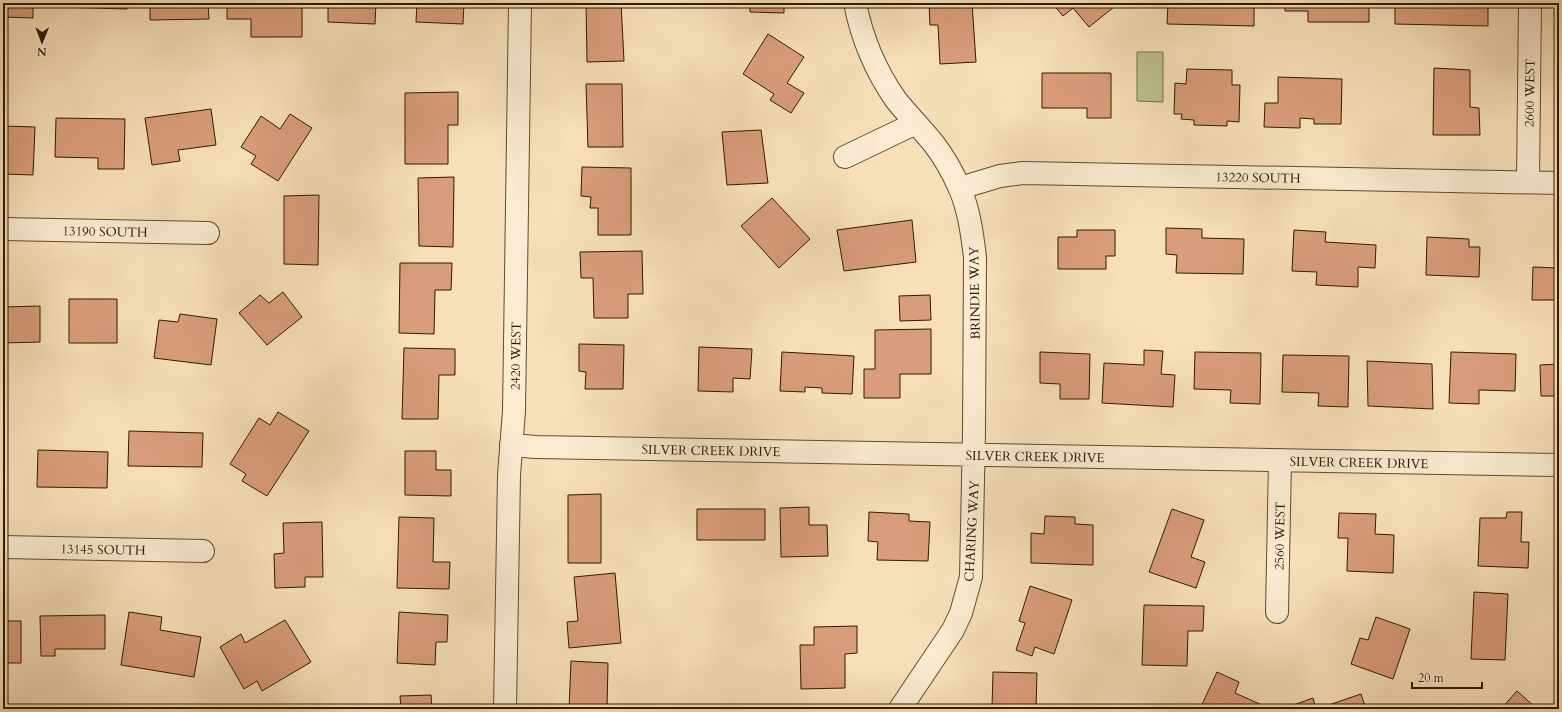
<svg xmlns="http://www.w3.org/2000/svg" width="1562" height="712" font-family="Cardo,serif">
	<rect width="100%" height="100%" fill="#f7e0b9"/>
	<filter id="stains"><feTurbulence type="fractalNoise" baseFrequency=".005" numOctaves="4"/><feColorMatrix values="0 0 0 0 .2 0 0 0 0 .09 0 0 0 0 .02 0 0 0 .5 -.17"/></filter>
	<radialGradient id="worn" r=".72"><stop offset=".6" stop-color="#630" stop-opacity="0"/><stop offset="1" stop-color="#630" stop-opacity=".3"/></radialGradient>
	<path fill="#bdc28f" stroke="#766e48" d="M1137,52H1163V102L1137,101Z"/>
	<path fill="#da9d7b" stroke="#2e1b00" d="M3,3H33V18L3,17Z
		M62,3H127V9L62,7Z
		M150,3H208L209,19L150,20Z
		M227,3H302V37H251V19H227Z
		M328,3H376L375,24L328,22Z
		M417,3H464L463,24L416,22Z
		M586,3H621L624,61L587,62Z
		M750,3H784V13L750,12Z
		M929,3H972L976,62L940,64L938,25H930Z
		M1052,3H1119L1089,27L1073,8L1063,16Z
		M1168,3H1254V26L1167,24Z
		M1285,3H1369V22H1308V11H1285Z
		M1395,3H1488V26L1395,24Z
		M768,34L804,57L787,83L804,93L791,113L770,100L774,94L743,74Z
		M1434,68L1470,70V107L1479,108L1480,135H1433Z
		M1187,69L1232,70V85H1240L1239,122L1227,121V126L1194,125V120L1181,119L1182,114H1174L1175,83L1186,84Z
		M1042,73H1111V118H1087V108H1042Z
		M1278,77L1342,79L1341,124H1314V119L1300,118V128L1264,127L1265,103H1278Z
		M586,84H622L623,147H588Z
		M458,92V125H448V164H405V93Z
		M211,109L216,145L178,150L180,161L152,165L145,118Z
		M290,114L312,128L278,181L251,164L256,156L241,147L261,116L280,129Z
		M56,118L125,119L124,169H98V158L55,157Z
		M3,126L35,127L33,175L4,174Z
		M761,130L768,183L727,185L722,132Z
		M582,167L631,168V235H598V208H590L591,197L581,196Z
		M454,177L453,247L419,246L418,178Z
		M319,195L318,265L284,264V196Z
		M772,198L810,239L779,268L741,226Z
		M912,220L916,262L844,271L837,230Z
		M1166,228L1202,229V238L1244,239L1243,274L1176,273L1177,255L1166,254Z
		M1077,230H1115V256H1106V269H1058V237H1077Z
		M1294,230L1326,232L1325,242L1376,245L1375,268L1358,267V287L1316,285L1317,272L1292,271Z
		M1427,237L1469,239V247H1480L1479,277L1426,275Z
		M642,251L643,294H628V318H594L593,278H581L580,252Z
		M400,263H452L451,290H435L434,334L399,333Z
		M1533,267L1559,268V300H1532Z
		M283,292L302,317L267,345L239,313L260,295L269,303Z
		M930,295L931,320L900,321L899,296Z
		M69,299H117V343H69Z
		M40,306V342L3,343V307Z
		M180,314L217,319L211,365L154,358L159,320L178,322Z
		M931,329V374H900V398H864V369H875V330Z
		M579,344L624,345L623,389H585L586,372L579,371Z
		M699,347L752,349L750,379L733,378V392L698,391Z
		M404,348L455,349V375H439L438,419H402Z
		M1144,350L1163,351L1161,374L1175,375L1173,407L1102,403L1104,363L1144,365Z
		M782,352L854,356L852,394L822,393V388L805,387V392L780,391Z
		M1040,352L1090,354L1089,399H1060V384L1040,383Z
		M1195,352L1261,353L1260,404L1230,403L1231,390L1194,389Z
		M1451,352L1516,354L1515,391L1479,390V404L1449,403Z
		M1283,355L1349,356L1348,407L1318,406L1319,393L1282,392Z
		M1367,361L1432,364L1433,409L1368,406Z
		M1559,364V396H1541L1540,365Z
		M278,412L309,431L267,496L242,481L246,474L230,464L259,418L270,425Z
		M3,424H7L6,486H3Z
		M129,431L203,433L202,467L128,466Z
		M38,450L108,452L107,488L37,487Z
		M405,451H436V470H451V496L405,495Z
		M601,494V563H568V495Z
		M809,507V525H827L828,556L781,557L780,508Z
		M697,509H765V540H697Z
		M1172,509L1204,520L1191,557L1205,562L1196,588L1149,572Z
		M869,512L909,514V521L930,522L928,561L877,560L878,542L868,541Z
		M1507,512H1522L1521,542H1529L1528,568L1478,566L1480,518H1506Z
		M1339,513L1376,514L1375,534L1394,535L1393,573L1347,571L1348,538H1338Z
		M1045,516L1075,517V524L1093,525V565L1031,563V533L1044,534Z
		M399,517L434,518L433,562H450L449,589L397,588Z
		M322,522L323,577H305V587L275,588L274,554L284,553L283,523Z
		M615,573L621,643L569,648L567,622L578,621L574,577Z
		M1030,586L1072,600L1054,654L1035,647L1032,656L1016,650L1025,623L1019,621Z
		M1474,592L1508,594L1505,660L1471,659Z
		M1144,605L1204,606L1203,631H1188L1187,666L1142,665Z
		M129,612L162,617L160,630L201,637L194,677L121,665Z
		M399,612L448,615L447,642H436L435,665L397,663Z
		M105,615V649H55V656H41L40,616Z
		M1376,617L1410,629L1393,679L1351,664L1360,638L1368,640Z
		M285,620L311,662L262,691L257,681L244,689L220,647L241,634L245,643Z
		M3,621H21V663H3Z
		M857,626V653L845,654V688L801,689L800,645H814V627Z
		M571,661L608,663L607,709H569Z
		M993,672L1037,673L1036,709H977V707H992Z
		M1217,672L1239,682L1235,693L1271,709H1200Z
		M1517,691L1536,708V709H1501Z
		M1361,694L1366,709H1317Z
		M431,695L432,709H401L400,696Z
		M1313,698L1316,709H1286L1285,708Z"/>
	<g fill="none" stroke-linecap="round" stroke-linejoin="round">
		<g stroke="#604c2e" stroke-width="24">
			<path id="minor" d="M855,3C862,39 875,70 896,100C908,115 922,129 934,144C944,157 953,173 960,189C969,210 972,233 975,257L974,432L971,577L961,613L953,630L900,709
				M845,157L916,123
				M1528,182L1530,3
				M960,188L1000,176L1023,173L1559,183
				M3,229L208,233
				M511,445L536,447L1559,465
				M3,547L203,551
				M1277,612L1280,460
				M505,709L509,475L514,411L520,3"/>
		</g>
		<use href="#minor" stroke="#faebd2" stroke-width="22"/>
	</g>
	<g text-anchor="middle" stroke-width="3.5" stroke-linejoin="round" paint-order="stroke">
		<g font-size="13" fill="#2e1b00" stroke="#faebd2">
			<text transform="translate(1529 93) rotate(-89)" y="5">2600 WEST</text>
			<text transform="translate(1258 177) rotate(1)" y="5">13220 SOUTH</text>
			<text transform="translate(105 231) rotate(1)" y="5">13190 SOUTH</text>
			<text transform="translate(974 293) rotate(-91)" y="5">BRINDIE WAY</text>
			<text transform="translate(515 356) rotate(-89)" y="5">2420 WEST</text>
			<text transform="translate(711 450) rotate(1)" y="5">SILVER CREEK DRIVE</text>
			<text transform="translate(1035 456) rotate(1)" y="5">SILVER CREEK DRIVE</text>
			<text transform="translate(1359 462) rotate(1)" y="5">SILVER CREEK DRIVE</text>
			<text transform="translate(971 531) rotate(-87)" y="5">CHARING WAY</text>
			<text transform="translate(1279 536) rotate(-89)" y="5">2560 WEST</text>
			<text transform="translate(103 549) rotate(1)" y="5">13145 SOUTH</text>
		</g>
	</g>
	<rect width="1562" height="712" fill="none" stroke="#f7e0b9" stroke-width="16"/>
	<rect x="4" y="4" width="1554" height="704" fill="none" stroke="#2e1b00" stroke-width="2"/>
	<rect x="8" y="8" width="1546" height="696" fill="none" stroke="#2e1b00"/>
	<g transform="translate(42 42) rotate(181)" stroke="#faebd2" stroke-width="3" paint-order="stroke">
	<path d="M0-3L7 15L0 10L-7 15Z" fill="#2e1b00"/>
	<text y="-6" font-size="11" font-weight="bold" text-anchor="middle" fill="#2e1b00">N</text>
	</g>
	<path d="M1412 682v6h70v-6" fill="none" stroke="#2e1b00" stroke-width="2"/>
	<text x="1418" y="682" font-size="12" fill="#2e1b00" stroke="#faebd2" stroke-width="3" paint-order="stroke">20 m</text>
	<rect width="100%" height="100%" filter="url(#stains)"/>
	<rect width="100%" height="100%" fill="url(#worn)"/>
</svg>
